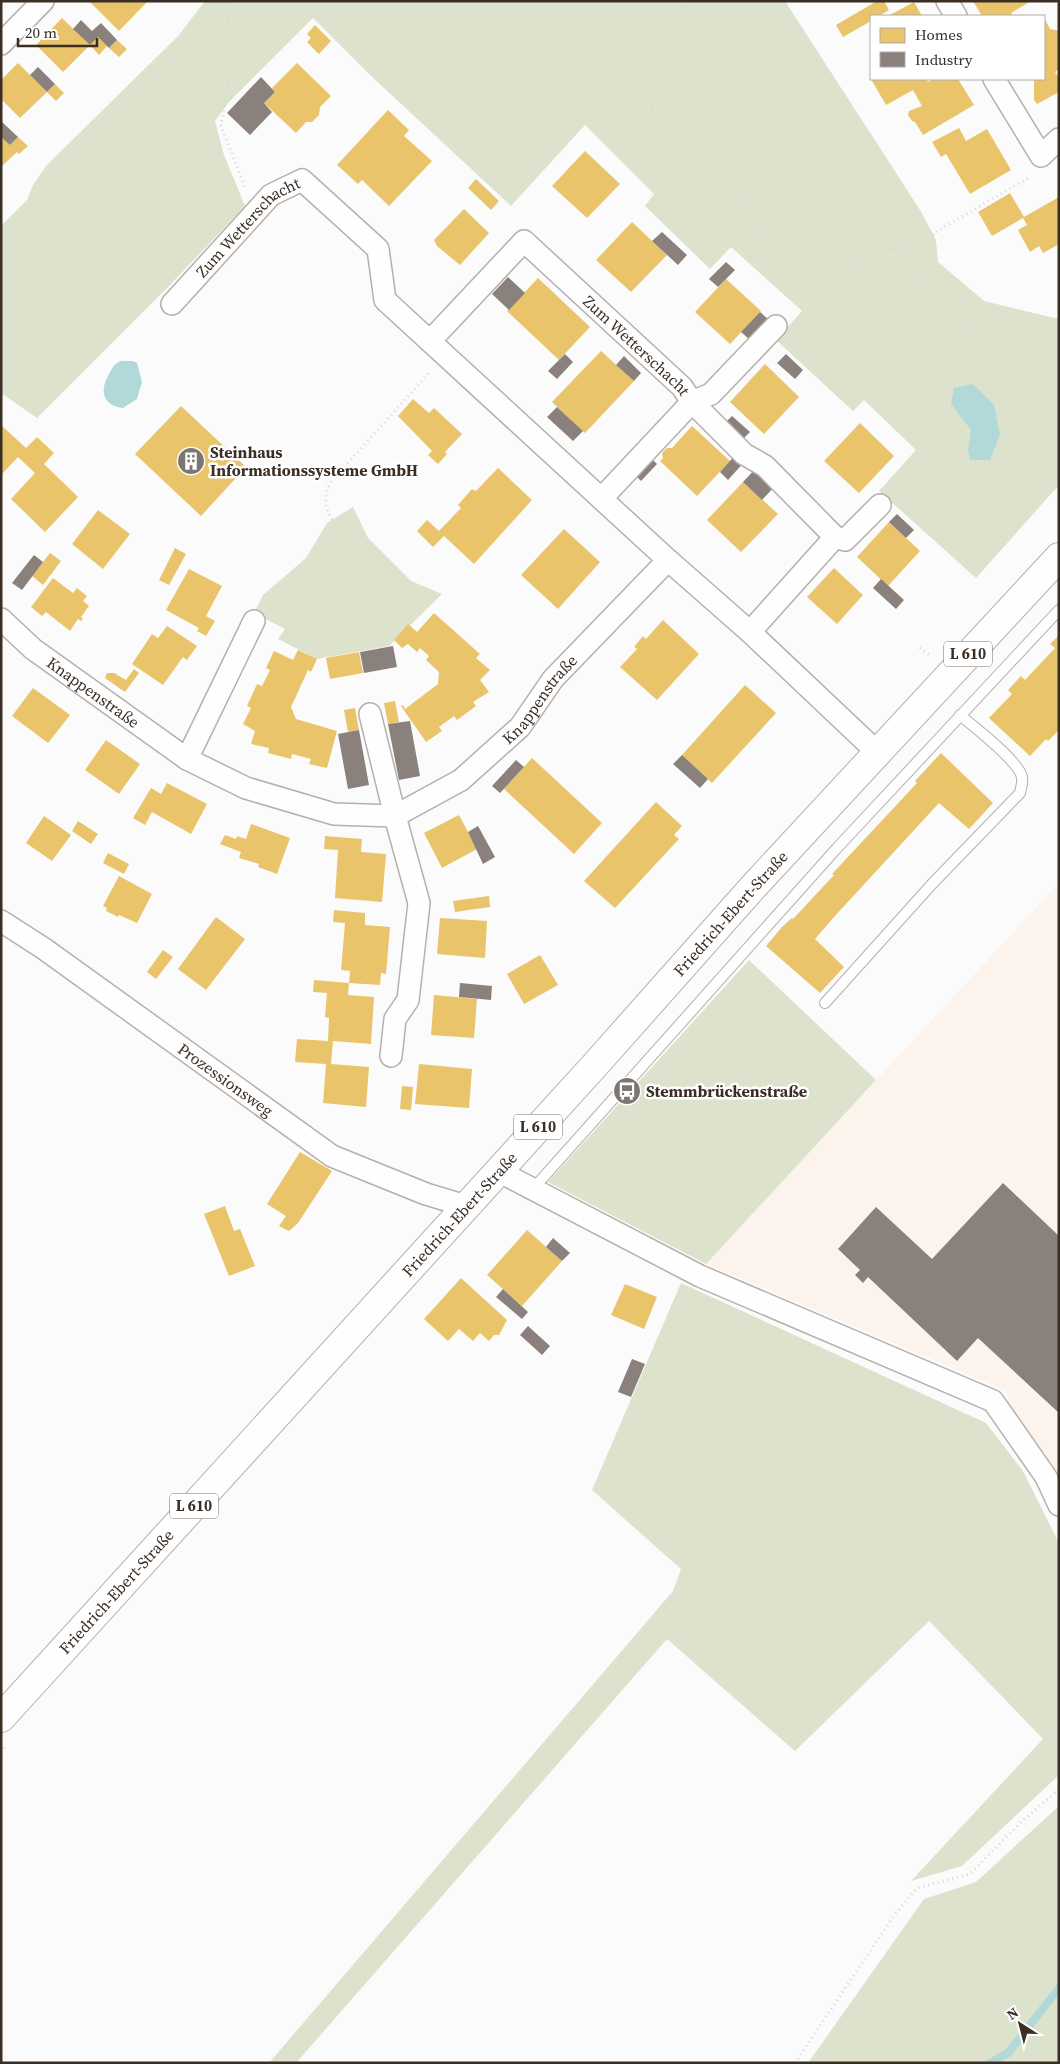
<svg xmlns="http://www.w3.org/2000/svg" width="1060" height="2064" font-family="'Source Serif 4',serif">
	<rect width="100%" height="100%" fill="#fbfbfb"/>
	<path fill="#fcf3ec" d="M1059,883V1507L1005,1390L706,1264Z"/>
	<path fill="#dde2cc" d="M205,1H785L920,210L936,240L938,262L984,301L1054,318H1059V485L976,578L879,491L916,450L864,400L853,411L776,340L802,311L731,247L710,269L645,206L654,194L585,125L511,206L370,75L313,18L229,102L215,121L224,155L245,206L167,288L37,418L1,393V226L27,200L33,185L46,166L179,35Z
		M353,507L368,538L411,581L442,594L389,646L317,659L278,639L285,629L254,613L263,595L306,558L327,523Z
		M749,960L876,1080L706,1264L548,1182Z
		M681,1283L986,1423L1023,1471L1059,1543V1775L962,1866L911,1881L1043,1739L929,1621L795,1751L667,1639L296,2063H269L673,1591L681,1569L592,1490Z
		M1059,1806V2063H808L924,1899L976,1882Z"/>
	<path fill="#b2d9d9" d="M121,361H133L137,363L142,382L137,399L123,408C104,406 99,392 108,376C112,369 113,364 121,361Z
		M973,384L994,405L1000,435L990,460H970L968,450L971,430L951,404L954,388Z"/>
	<path fill="#e9c46a" d="M89,1H148L119,31Z
		M877,1H884L889,10L879,16H871V21L843,37L836,25Z
		M973,1H1031L1011,13L1014,16H982Z
		M914,2L922,16H888Z
		M62,18L90,45L63,72L36,45Z
		M1046,21L1050,29L1059,31V69L1055,72L1059,78V92L1037,104L1034,100V79H1044V22Z
		M315,25L331,41L319,54L307,42L311,38L307,34Z
		M98,37L107,46L99,55L90,45Z
		M117,40L127,49L119,57L109,48Z
		M18,63L47,92L20,118L1,99V80Z
		M297,63L331,96L320,107L319,115L312,122H306L296,133L264,103L275,92L272,88Z
		M871,79H926L928,82L933,79H958L974,105L923,135L915,122L912,121L908,115L909,111L922,106L913,90L886,105Z
		M55,84L64,93L56,101L47,92Z
		M388,110L409,130L404,136L432,161L389,206L362,180L358,184L337,165Z
		M959,128L966,141L987,129L1011,170L970,194L946,154L941,157L932,142Z
		M1,137L10,145L18,137L28,146L19,154L17,152L1,167Z
		M585,151L620,184L587,218L552,186Z
		M476,179L499,201L491,210L468,188Z
		M1010,193L1024,217L1059,197V244L1043,253L1039,246L1030,252L1018,230L1027,225L1023,218L992,236L978,212Z
		M464,209L489,233L460,265L437,246L434,240Z
		M632,222L667,255L631,292L596,260Z
		M538,278L590,327L559,360L507,311Z
		M726,279L761,311L730,344L695,312Z
		M601,351L634,381L585,433L552,402Z
		M765,364L799,397L764,434L730,402Z
		M413,399L429,413L434,408L462,434L445,452L447,454L438,464L428,455L432,451L398,416Z
		M181,406L246,467L201,516L135,454Z
		M860,423L894,456L859,493L824,461Z
		M1,425L26,448L37,437L54,453L44,464L78,497L45,532L11,499L35,473L18,457L1,475Z
		M692,426L730,461L697,496L660,461L663,458L662,453L667,448H672Z
		M498,468L532,500L474,564L444,536L433,547L417,531L427,520L439,531L461,508L458,505L472,489L476,491Z
		M743,482L778,514L741,552L707,520Z
		M98,510L130,534L103,569L72,544Z
		M889,522L920,551L888,586L857,557Z
		M564,529L600,562L558,609L521,575Z
		M175,548L186,554L169,585L159,580Z
		M50,553L61,561L43,585L32,576Z
		M834,568L863,595L837,624L807,597Z
		M189,569L222,586L206,616L215,621L206,636L197,631L199,628L166,610Z
		M53,578L73,593L77,588L87,596L83,601L89,606L81,617L83,619L81,621L78,619L70,631L46,612L42,616L31,607Z
		M434,613L480,654L476,658L490,670L480,680L489,692L473,702L476,706L457,720L454,716L439,727L442,731L426,742L401,706L403,705L405,709L438,684L439,672L426,660L429,656L420,648L417,652L408,644L402,648L394,640L408,624L417,632Z
		M663,620L699,654L657,700L620,667L637,649L634,647L643,636L646,639Z
		M167,626L197,646L187,660L183,657L163,685L132,664L152,634L158,638Z
		M1059,635V730L1048,741L1046,739L1030,756L989,718L1012,694L1008,690L1021,676L1025,680L1055,648L1050,644Z
		M298,650L317,659L311,672L308,670L291,707L296,719L337,731L327,768L309,764L311,759L292,754L291,759L268,753L269,748L251,744L255,731L243,724L251,708L247,706L257,684L262,686L270,670L266,668L274,651L293,660Z
		M359,652L363,673L330,679L326,658Z
		M134,669L139,673L125,692L105,678L107,673H114L126,680Z
		M745,685L776,713L712,783L682,755Z
		M33,688L70,715L48,743L12,716Z
		M395,701L399,722L388,724L384,703Z
		M355,708L359,730L348,732L344,710Z
		M106,740L140,764L119,794L85,770Z
		M941,753L993,803L969,829L939,803L834,917L815,939L844,967L820,993L766,946L782,927L792,918L793,919L834,875L832,874L917,783L915,781Z
		M532,758L602,823L574,854L504,789Z
		M167,783L207,804L191,834L152,812L145,825L133,818L151,788L161,794Z
		M656,802L682,826L674,835L679,839L615,908L584,881Z
		M459,815L477,849L442,868L424,833Z
		M44,816L71,835L52,861L26,843Z
		M78,821L98,834L91,844L72,831Z
		M251,824L290,838L277,874L258,867L259,864L239,858L241,852L220,844L225,835L236,839L237,836L246,839Z
		M325,836L362,839L361,852L386,854L382,902L335,898L338,850L324,849Z
		M108,853L129,864L124,874L103,863Z
		M119,876L152,894L137,923L119,915L118,917L106,911L107,908L103,906Z
		M489,896L490,907L455,912L453,901Z
		M334,910L365,913V925L390,927L386,974L381,973L380,985L349,983L348,995L374,997L371,1044L333,1041L331,1064L369,1067L366,1107L323,1103L326,1064L295,1062L297,1039L328,1041L329,1018L325,1017L327,993L313,992L314,980L349,983L350,971L341,970L345,923L333,922Z
		M216,917L245,939L206,990L178,969Z
		M440,918L487,921L485,958L437,954Z
		M163,950L173,957L156,979L147,972Z
		M540,955L558,985L524,1004L507,974Z
		M434,995L477,999L474,1038L431,1035Z
		M419,1064L472,1069L469,1108L415,1104Z
		M402,1086L413,1087L411,1110L400,1109Z
		M300,1152L332,1171L298,1223L289,1231L279,1226L286,1216L267,1204Z
		M225,1206L234,1231L240,1229L255,1266L229,1276L204,1214Z
		M527,1230L562,1261L522,1306L487,1275Z
		M461,1278L507,1320L499,1335H494L489,1341L480,1333L473,1341L459,1329L448,1341L424,1319Z
		M625,1284L657,1297L644,1329L611,1315Z"/>
	<path fill="#8a817c" d="M81,20L92,31L101,23L117,40L109,48L98,37L90,45L73,29Z
		M38,67L55,84L47,92L30,75Z
		M261,77L275,92L264,103L272,112L250,135L227,113Z
		M1,121L18,137L10,145L1,137Z
		M662,232L687,255L678,265L652,241Z
		M726,262L735,270L718,287L709,279Z
		M508,277L525,293L509,310L492,294Z
		M760,312L769,320L750,340L741,332Z
		M565,354L573,362L557,379L548,371Z
		M786,354L803,370L795,379L777,363Z
		M624,356L641,373L634,381L616,365Z
		M557,407L583,431L573,441L547,417Z
		M732,416L750,432L742,440L724,424Z
		M738,452L746,460L728,480L720,472Z
		M649,456L657,464L641,481L633,473Z
		M758,466L777,484L762,500L743,482Z
		M897,514L914,530L906,538L889,522Z
		M34,555L43,562L22,590L12,583Z
		M881,579L904,600L896,609L873,588Z
		M393,646L397,667L364,673L360,652Z
		M410,721L420,776L399,780L388,724Z
		M359,730L369,785L348,789L338,734Z
		M682,755L708,779L700,788L673,764Z
		M516,760L524,767L500,793L492,786Z
		M478,826L495,857L483,864L468,832Z
		M460,983L492,986L491,1000L459,997Z
		M1003,1183L1059,1236V1413L978,1338L957,1361L868,1277L863,1283L855,1275L860,1270L838,1249L876,1207L932,1259Z
		M553,1238L570,1253L562,1261L546,1247Z
		M503,1289L528,1312L522,1319L496,1297Z
		M528,1326L550,1346L542,1355L520,1335Z
		M632,1359L645,1364L631,1397L618,1392Z"/>
	<g fill="none" stroke-linecap="round" stroke-linejoin="round">
		<path stroke="#b2d9d9" stroke-width="8" d="M990,2063L1008,2053L1059,1988"/>
		<g stroke="#b5b0ab" stroke-width="12">
			<path id="lane" d="M825,1003L932,884L1020,793C1021,788 1023,782 1022,777C1018,760 974,727 960,715
				M532,1190L837,848L1059,610"/>
		</g>
		<g stroke="#b5b0ab" stroke-width="24">
			<g id="street">
				<path d="M947,1L956,16"/>
				<path d="M1,44L43,1"/>
				<path d="M994,79L1041,156L1059,139"/>
				<path id="s1" d="M172,304L271,195L302,180L378,249L385,300L668,560L750,632L878,753"/>
				<path id="s2" d="M430,341L524,241L682,387L692,402L711,394L776,326"/>
				<path d="M602,498L692,402L744,454L765,466L835,537L750,632"/>
				<path d="M835,537L845,540L880,505"/>
				<path id="s3" d="M1,619L33,649L187,759L246,788L334,814L395,816L461,780L520,727L553,679L668,560"/>
				<path d="M370,714L395,816L419,903L408,1000L395,1019L391,1056"/>
				<path d="M187,759L254,621"/>
				<path id="s4" d="M1,921L43,948L332,1156L426,1194L466,1206"/>
				<path d="M498,1171L700,1276L993,1401L1046,1477L1059,1505"/>
			</g>
		</g>
		<g stroke="#b5b0ab" stroke-width="30">
			<g id="primary">
				<path id="s5" d="M1,1718L595,1065L754,886L1059,557"/>
			</g>
		</g>
		<path stroke="#d8d7d6" stroke-width="3" stroke-dasharray="1 4" stroke-linecap="butt" d="M216,1L223,3L234,1
			M681,1L680,23L654,95L651,119L675,147L723,181L751,208L770,253L793,275L822,285L842,276L865,261L934,233L1030,177
			M223,3L235,43L221,126L245,187
			M934,234L922,280L931,302L970,332L1033,355L1059,359
			M894,248L922,279
			M332,520C324,506 324,497 330,483L430,372
			M920,648L932,657
			M1,1752L7,1745
			M795,2063L895,1914L917,1888L970,1874L1019,1824L1059,1789"/>
		<use href="#lane" stroke="#fefefe" stroke-width="10"/>
		<use href="#street" stroke="#fefefe" stroke-width="21"/>
		<use href="#primary" stroke="#fefefe" stroke-width="28"/>
	</g>
	<defs>
		<g id="building-disc" transform="scale(1.4375)"><circle r="9.5" fill="#7e7670" stroke="#fff"/><path d="M-4-6H4V6H1V3H-1V6H-4ZM-2.5-4.3h1.7v1.8h-1.7ZM.8-4.3h1.7v1.8H.8ZM-2.5-1h1.7V.8h-1.7ZM.8-1h1.7V.8H.8Z" fill="#fff"/></g>
		<g id="bus-disc" transform="scale(1.4375)"><circle r="9.5" fill="#7e7670" stroke="#fff"/><path d="M-5-6H5V4H4V6H2V4H-2V6H-4V4H-5ZM-3.5-4V0h7V-4ZM-3.5 1.2v1.5H-2V1.2ZM2 1.2v1.5H3.5V1.2Z" fill="#fff"/></g>
	</defs>
	<g fill-rule="evenodd">
		<use href="#building-disc" x="191" y="461"/>
		<use href="#bus-disc" x="627" y="1091"/>
	</g>
	<g text-anchor="middle" stroke-width="5" stroke-linejoin="round" paint-order="stroke">
		<g fill="#fff" stroke="#756d66" stroke-width="1">
			<rect x="944" y="641.5" width="48" height="25" rx="4"/>
			<rect x="514" y="1114.5" width="48" height="25" rx="4"/>
			<rect x="170" y="1493.5" width="48" height="25" rx="4"/>
		</g>
		<g font-size="15" font-weight="bold" fill="#3a2e25">
			<text x="968" y="659">L 610</text>
			<text x="538" y="1132">L 610</text>
			<text x="194" y="1511">L 610</text>
		</g>
		<g font-size="16" fill="#3a2e25" stroke="#fff">
			<text dy="6" stroke="none"><textPath href="#s1" startOffset="109">Zum Wetterschacht</textPath></text>
			<text dy="6" stroke="none"><textPath href="#s2" startOffset="291">Zum Wetterschacht</textPath></text>
			<text dy="6" stroke="none"><textPath href="#s3" startOffset="118">Knappenstraße</textPath></text>
			<text dy="6" stroke="none"><textPath href="#s3" startOffset="640">Knappenstraße</textPath></text>
			<text dy="6" stroke="none"><textPath href="#s5" startOffset="1086">Friedrich-Ebert-Straße</textPath></text>
			<text dy="6" stroke="none"><textPath href="#s4" startOffset="275">Prozessionsweg</textPath></text>
			<text dy="6" stroke="none"><textPath href="#s5" startOffset="681">Friedrich-Ebert-Straße</textPath></text>
			<text dy="6" stroke="none"><textPath href="#s5" startOffset="171">Friedrich-Ebert-Straße</textPath></text>
		</g>
		<g font-size="16" font-weight="bold" fill="#3a2e25" stroke="#fff" text-anchor="start">
			<text x="210" y="458">Steinhaus<tspan x="210" dy="18">Informationssysteme GmbH</tspan></text>
			<text x="646" y="1097">Stemmbrückenstraße</text>
		</g>
	</g>
	<rect width="1060" height="2064" fill="none" stroke="#3a2e25" stroke-width="5"/>
	<rect x="870" y="15" width="175" height="65" fill="#ffffff" stroke="#b0aba8"/>
	<rect x="880" y="28" width="25" height="15" fill="#e9c46a" stroke="#b0aba8"/>
	<text x="915" y="40" font-size="15" fill="#3a2e25">Homes</text>
	<rect x="880" y="52" width="25" height="15" fill="#8a817c" stroke="#b0aba8"/>
	<text x="915" y="65" font-size="15" fill="#3a2e25">Industry</text>
	<g transform="translate(1020 2024) rotate(324)" stroke="#ffffff" stroke-width="4" paint-order="stroke">
	<path d="M0-4L9 19L0 12L-9 19Z" fill="#3a2e25"/>
	<text y="-8" font-size="14" font-weight="bold" text-anchor="middle" fill="#3a2e25">N</text>
	</g>
	<path d="M18 38v8h79v-8" fill="none" stroke="#3a2e25" stroke-width="2.5"/>
	<text x="25" y="38" font-size="15" fill="#3a2e25" stroke="#ffffff" stroke-width="4" paint-order="stroke">20 m</text>
</svg>
